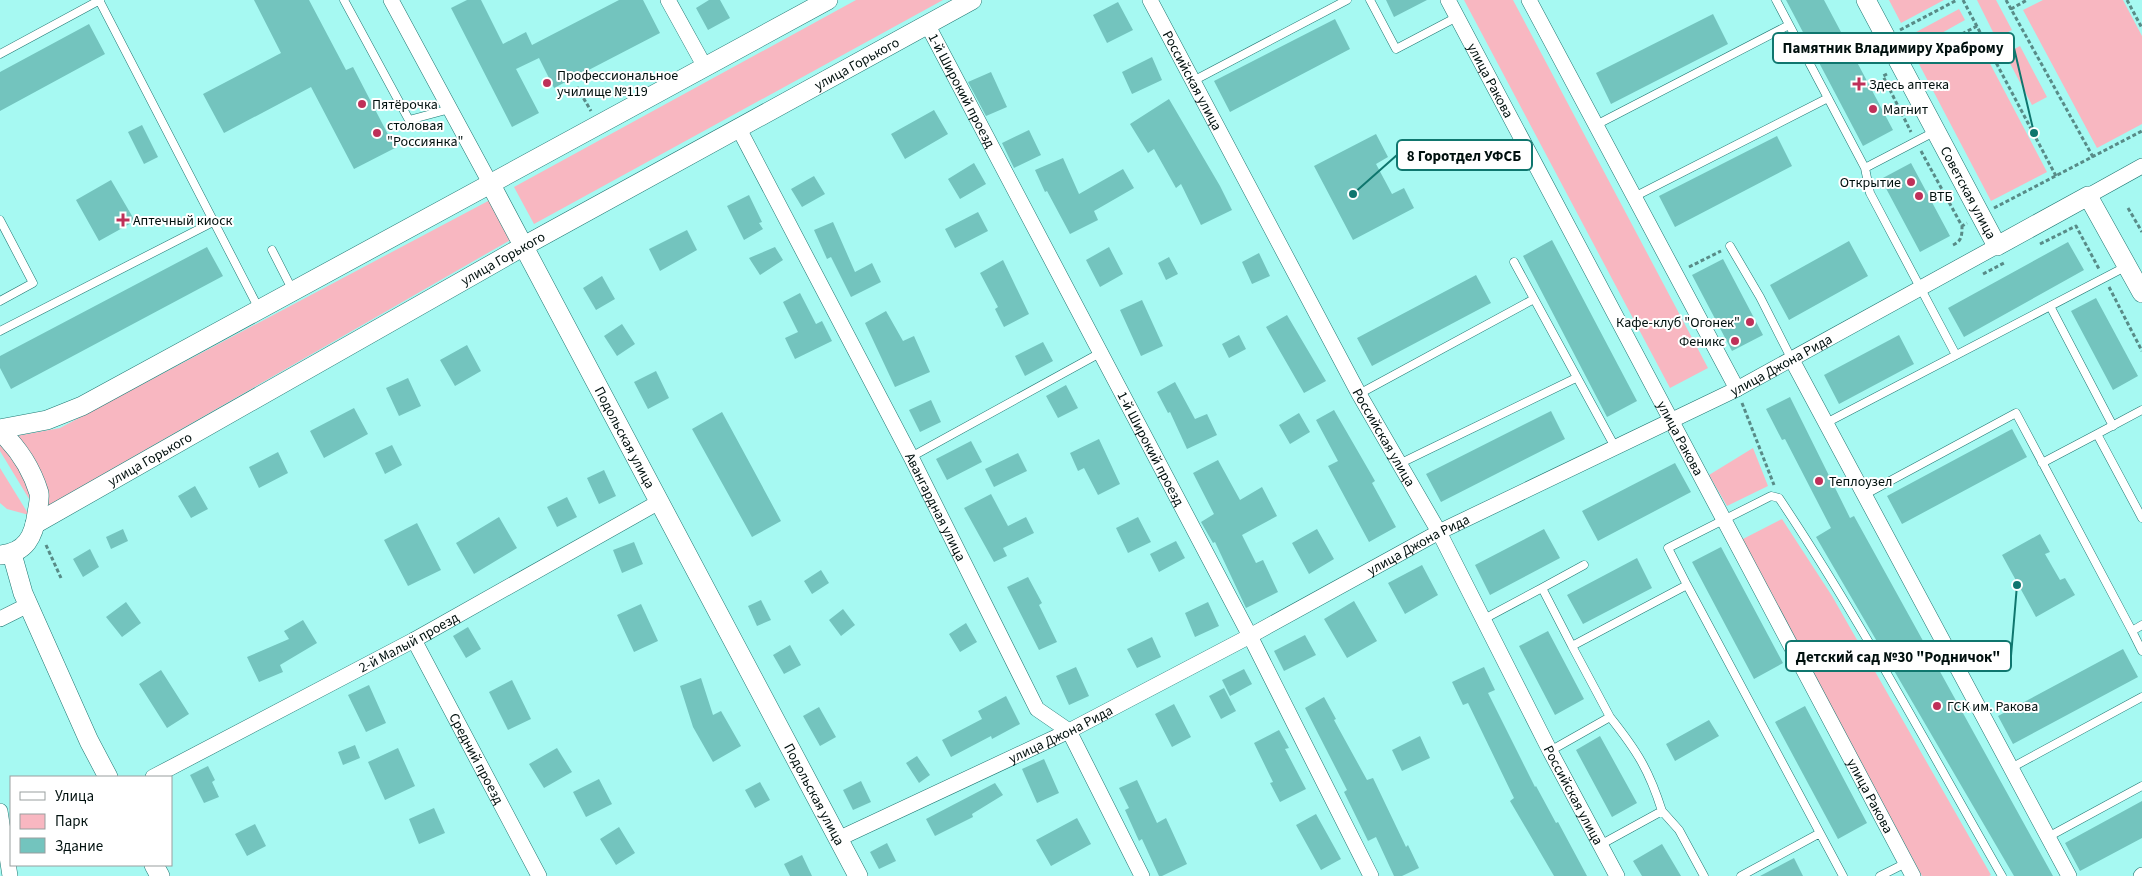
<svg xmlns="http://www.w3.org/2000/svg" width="2142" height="876" font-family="'Source Sans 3',sans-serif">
	<rect width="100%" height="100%" fill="#a6f9f2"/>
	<path fill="#f8b7c1" d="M856,0H943L534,224L514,187Z
		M1464,0H1513L1708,368L1670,388Z
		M1889,0H1944L1901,23Z
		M1977,0H1996L2012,30L1996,38Z
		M2043,0H2123L2142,36V124L2097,148L2023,10Z
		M1959,9L1965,20L1913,49L1907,37Z
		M1975,35L2047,172L1991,201L1919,64Z
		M2020,46L2047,97L2032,105L2005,54Z
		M490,200L512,239L37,512L0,451V439L60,428Z
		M1753,448L1768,486L1727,506L1709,475Z
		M0,468L29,515L7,509L0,503Z
		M1782,519L1832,596L1991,875L1989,876H1922L1741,540Z"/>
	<path fill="#73c4be" d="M254,0H309L346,70L353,67L395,148L354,169L311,87L224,133L203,94L281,53Z
		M467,0H481L503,44L526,32L532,45L619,0H643L660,33L554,88L539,58L516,69L539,113L512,127L451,8Z
		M709,0H720L730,18L708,30L696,8Z
		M1386,0H1427L1394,17Z
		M1786,0H1824L1893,130L1863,146Z
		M1118,2L1133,30L1107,43L1093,15Z
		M1713,14L1728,44L1611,104L1596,73Z
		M1335,19L1350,49L1230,112L1214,81Z
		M89,24L105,54L0,111V72Z
		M1152,57L1162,80L1132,94L1122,72Z
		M991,72L1007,107L986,116L968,82Z
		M1169,99L1220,186L1232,210L1201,225L1181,184L1176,188L1154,149L1148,153L1130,124Z
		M934,110L948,134L905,159L891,134Z
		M142,125L158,157L144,164L128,132Z
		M1029,130L1041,155L1014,168L1002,143Z
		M1376,134L1388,157L1376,164L1392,194L1404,188L1414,208L1353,240L1314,166Z
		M1777,136L1792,166L1675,227L1659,196Z
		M1063,158L1079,194L1123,169L1134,188L1094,211L1098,220L1070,234L1047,191L1045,192L1035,170Z
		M974,163L986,184L960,199L948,179Z
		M1911,163L1950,236L1920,252L1881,179Z
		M814,176L825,194L802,207L791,189Z
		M111,180L135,221L99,241L76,200Z
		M749,195L762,222L759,223L763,229L744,240L727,206Z
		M978,212L988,231L955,248L945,229Z
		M833,222L855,272L872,263L881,282L851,297L831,257L827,259L814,230Z
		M687,230L697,250L660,271L649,249Z
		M1552,240L1637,401L1607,417L1523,256Z
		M1849,241L1868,276L1789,320L1770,285Z
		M2068,242L2084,270L1964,337L1948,308Z
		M207,247L223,276L11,389L0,368V356Z
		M775,247L783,260L760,275L749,258Z
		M1109,247L1123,274L1100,287L1086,260Z
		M1259,253L1270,276L1252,284L1242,262Z
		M1169,257L1178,274L1166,280L1158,263Z
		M1723,259L1763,335L1732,351L1692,275Z
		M1003,260L1029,314L1004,327L995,309L998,307L980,273Z
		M1476,275L1491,303L1372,366L1357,338Z
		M602,276L615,299L596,310L583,288Z
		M800,293L816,324L822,321L832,341L795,359L785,338L798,332L783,302Z
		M2096,298L2138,376L2113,390L2071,311Z
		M1142,300L1163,346L1141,356L1120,310Z
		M886,311L903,341L914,336L930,372L895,387L865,323Z
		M1287,315L1326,381L1304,393L1266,327Z
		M622,324L635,344L617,356L604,336Z
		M1239,335L1246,349L1229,358L1222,344Z
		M1899,335L1914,364L1839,404L1824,375Z
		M1043,342L1053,361L1025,376L1015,356Z
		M467,345L481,371L455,386L440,360Z
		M656,371L669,398L648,409L634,382Z
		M408,378L421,406L399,416L386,388Z
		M1175,382L1195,419L1207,414L1217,435L1187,449L1170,412L1168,413L1157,392Z
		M1066,385L1078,408L1058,418L1046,396Z
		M1790,397L1850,518L1854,516L2053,876H2014L1816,537L1831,528L1785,439L1782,440L1766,409Z
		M931,400L941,422L920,432L909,410Z
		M354,408L368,434L324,458L310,431Z
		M1334,410L1375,481L1372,483L1396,527L1369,542L1328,466L1338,461L1316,420Z
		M1551,411L1565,439L1441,502L1426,474Z
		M722,412L781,521L752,537L692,429Z
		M1299,413L1310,432L1290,444L1279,425Z
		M2012,429L2027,457L1902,524L1887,496Z
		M1099,439L1120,484L1098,495L1084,468L1078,471L1070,453Z
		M971,441L982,462L947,480L936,459Z
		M392,445L402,465L385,474L375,453Z
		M278,452L288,473L259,488L249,467Z
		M1018,453L1027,471L994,487L985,469Z
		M1218,460L1240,500L1262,487L1277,516L1242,535L1256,563L1263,560L1278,592L1246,608L1215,542L1213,543L1201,522L1214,514L1193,473Z
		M1675,463L1691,492L1598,541L1582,511Z
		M604,470L616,496L599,504L587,478Z
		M195,486L208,509L191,518L178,496Z
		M991,494L1008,526L1026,517L1034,533L1003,548L1007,556L994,562L964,508Z
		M567,497L577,517L557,527L547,507Z
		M499,517L517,548L474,574L456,543Z
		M1138,517L1151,542L1128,553L1116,528Z
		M417,523L441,570L408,586L384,540Z
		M123,529L128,541L111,549L106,537Z
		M1317,529L1334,559L1309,574L1292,543Z
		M1544,529L1560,558L1490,595L1475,565Z
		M2040,534L2050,552L2045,554L2060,580L2065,578L2075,595L2036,617L2002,555Z
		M1176,541L1185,558L1159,572L1150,554Z
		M634,542L643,564L622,573L613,550Z
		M1721,547L1783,663L1754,679L1692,562Z
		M90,549L99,567L83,577L73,559Z
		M1637,558L1652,588L1583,624L1567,595Z
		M1422,565L1438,595L1405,614L1388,583Z
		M821,570L829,583L812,594L804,581Z
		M1028,577L1042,603L1039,605L1057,642L1039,650L1007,587Z
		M761,600L771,620L757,626L748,606Z
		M1354,601L1377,641L1347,658L1324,619Z
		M126,602L141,623L122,637L106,617Z
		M1208,602L1219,626L1195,637L1185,613Z
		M641,604L658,641L634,652L617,615Z
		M843,609L855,625L841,636L829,620Z
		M303,620L317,643L280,665L283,672L259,682L247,657L289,639L284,631Z
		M966,623L977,642L960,652L949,634Z
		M468,627L481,649L466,658L453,636Z
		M1548,631L1584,699L1555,715L1519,646Z
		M1305,635L1316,655L1284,671L1274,651Z
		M1152,637L1161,657L1137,668L1127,649Z
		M790,645L801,665L784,674L773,655Z
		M2123,649L2138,677L2013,744L1998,716Z
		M1076,667L1089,696L1069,705L1056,676Z
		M1484,667L1495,690L1488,693L1535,787L1536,786L1556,823L1558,822L1587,876H1554L1510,801L1514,798L1468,703L1463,705L1452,682Z
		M1244,669L1252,684L1230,696L1222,680Z
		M161,670L189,714L167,728L139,684Z
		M701,678L713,715L721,711L741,746L713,762L693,727L680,686Z
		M512,680L531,719L508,730L489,692Z
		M369,685L386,723L366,732L348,695Z
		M1224,688L1236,711L1221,719L1209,696Z
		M1006,696L1020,724L992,739L991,736L951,757L942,740L982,719L978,711Z
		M1324,697L1336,719L1334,720L1367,780L1373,778L1406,847L1408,845L1419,868L1402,876H1394L1376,837L1368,841L1344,792L1347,790L1305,708Z
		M1174,704L1191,737L1172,747L1155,714Z
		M1805,706L1867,823L1838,839L1775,722Z
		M819,707L836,737L820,746L803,716Z
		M1709,720L1719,736L1675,761L1666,744Z
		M1279,730L1289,748L1285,749L1306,789L1280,802L1270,783L1273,782L1254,743Z
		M1420,736L1430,758L1402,771L1392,750Z
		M1600,736L1637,803L1612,817L1576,750Z
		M355,745L360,758L343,765L338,752Z
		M398,748L415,786L385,800L368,762Z
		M557,748L572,772L544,788L529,764Z
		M917,756L930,775L919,783L906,763Z
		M1044,759L1059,793L1037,803L1022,769Z
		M208,766L215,780L212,782L219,797L204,803L190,775Z
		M599,779L612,804L586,817L573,792Z
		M1137,780L1157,823L1166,818L1187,864L1162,876H1159L1142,839L1139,841L1125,810L1129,808L1119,788Z
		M861,781L871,802L853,810L843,790Z
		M760,782L770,800L755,808L745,790Z
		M995,783L1003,795L972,814L973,817L935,836L926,819Z
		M2142,801V838L2080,871L2065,843Z
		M434,808L445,833L419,844L409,819Z
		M1316,814L1341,859L1321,870L1296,825Z
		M1077,818L1091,844L1051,866L1036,840Z
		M255,824L266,846L247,856L235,834Z
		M619,827L635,853L616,865L600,839Z
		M887,843L896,861L879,869L870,852Z
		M1662,844L1681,876H1642L1633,861Z
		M802,855L812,876H790L784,864Z
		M1794,858L1803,876H1760Z"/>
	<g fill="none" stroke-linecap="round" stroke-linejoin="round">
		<g stroke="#1e7671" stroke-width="9">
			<path id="service" d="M99,0L259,309
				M344,0L409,120L450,109
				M1370,0L1396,49L1457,17
				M1776,0L1865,168L1870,193L1956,355
				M0,54L100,0
				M1193,81L1347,0
				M1596,125L1789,25
				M1865,168L1936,131
				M1634,197L1828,98
				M0,220L33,283L0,301
				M1730,246L1760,297L1792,360
				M272,250L293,291
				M1514,262L1615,447
				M2050,306L2113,426
				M0,331L213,222
				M1359,394L1534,299
				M2142,410L2097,434L2142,518
				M1826,423L2127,266
				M911,457L1100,353
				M2042,463L2097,434
				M1399,464L1576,378
				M1864,495L2016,413L2132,631L2142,625
				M1687,585L1843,876
				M1542,588L1584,565
				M1484,619L1542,588L1572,646
				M2132,631L2142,651
				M1610,717L1572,646L1687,585L1668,548L1771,496L1779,498C1860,619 1929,749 2002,876
				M1550,751L1610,717C1637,751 1649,770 1662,811L1600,845
				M2011,768L2142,697
				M1662,811L1679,830L1704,876
				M2048,837L2142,786
				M1741,876L1820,833
				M1880,876L1906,863"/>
		</g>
		<g stroke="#1e7671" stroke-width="16">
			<g id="minor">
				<path d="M391,0L490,183"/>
				<path d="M668,0L705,67"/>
				<path id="s1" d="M1150,0L1359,394L1439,532L1550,751L1617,876"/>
				<path id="s2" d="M1448,0L1913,876"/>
				<path d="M1529,0L1737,389"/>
				<path id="s3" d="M927,24L1250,636L1371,876"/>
				<path id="s4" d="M739,129L911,457L1037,709L1069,731L1142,876"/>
				<path d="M2088,196L2142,166"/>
				<path d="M1792,360L2069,876"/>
				<path d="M0,619L28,605"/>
				<path id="s5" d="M414,640L539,876"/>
				<path id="s6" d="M153,777L414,640L659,502"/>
				<path d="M0,811L10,876"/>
				<path id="s7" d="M838,839L1069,731L1250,636L1439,532L1737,389L1997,246"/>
				<path d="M2141,876L2142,875"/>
			</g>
		</g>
		<g stroke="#1e7671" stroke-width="20">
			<g id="tertiary">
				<path id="s8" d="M1866,0L1997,246L2088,196L2142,293"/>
				<path id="s9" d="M490,183L858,876"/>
				<path d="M0,429L47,420L82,406L828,0"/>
				<path d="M0,431C18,448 32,470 39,493C40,499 38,507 37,513C34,536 26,553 0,555"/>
				<path id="s10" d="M35,524L524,246L972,0"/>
				<path d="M12,554L23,593L89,741L108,777"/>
				<path d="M154,865L160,876"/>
			</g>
		</g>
		<path stroke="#588b87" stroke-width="3" stroke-dasharray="4 2.5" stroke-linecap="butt" d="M1963,0L2056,176
			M2006,0L2093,157
			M2127,0L2142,28
			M2011,9L2027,0
			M1900,30L1957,0
			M1916,58L1977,26
			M1887,74L1883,76L1911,132
			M577,87L591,111
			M1921,151L1962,226L1967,223
			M1994,208L2142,131
			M2128,208L2142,232
			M2040,244L2076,226L2099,269
			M1953,245C1962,241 1962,235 1962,226
			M1689,267L1721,251
			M1983,274L2004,263
			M2109,287L2142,351
			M1742,403L1774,485
			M46,545L61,578"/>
		<use href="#service" stroke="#fff" stroke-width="8"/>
		<use href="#minor" stroke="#fff" stroke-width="15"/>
		<use href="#tertiary" stroke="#fff" stroke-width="19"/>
	</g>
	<g fill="#bf3059" stroke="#fff" stroke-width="2">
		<circle cx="547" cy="83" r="5"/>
		<path d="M1856.5 76.5h5v5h5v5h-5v5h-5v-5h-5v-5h5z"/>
		<circle cx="362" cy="104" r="5"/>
		<circle cx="1873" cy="109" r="5"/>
		<circle cx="377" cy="133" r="5"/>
		<circle cx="1911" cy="182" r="5"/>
		<circle cx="1919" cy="196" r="5"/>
		<path d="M120.5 212.5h5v5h5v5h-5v5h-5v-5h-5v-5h5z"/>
		<circle cx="1750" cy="322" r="5"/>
		<circle cx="1735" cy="341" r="5"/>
		<circle cx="1819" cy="481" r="5"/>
		<circle cx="1937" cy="706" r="5"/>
	</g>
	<g text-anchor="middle" stroke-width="4" stroke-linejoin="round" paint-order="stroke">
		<g font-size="14" fill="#00100e" stroke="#fff">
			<text dy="5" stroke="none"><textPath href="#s10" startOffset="942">улица Горького</textPath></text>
			<text dy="5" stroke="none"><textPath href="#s2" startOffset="91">улица Ракова</textPath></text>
			<text dy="5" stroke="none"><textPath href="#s1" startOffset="91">Российская улица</textPath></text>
			<text dy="5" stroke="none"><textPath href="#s3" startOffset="75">1-й Широкий проезд</textPath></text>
			<text dy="5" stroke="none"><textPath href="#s8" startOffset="218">Советская улица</textPath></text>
			<text dy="5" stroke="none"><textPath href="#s10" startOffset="538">улица Горького</textPath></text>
			<text dy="5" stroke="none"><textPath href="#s7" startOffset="1056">улица Джона Рида</textPath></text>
			<text dy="5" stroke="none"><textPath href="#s9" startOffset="288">Подольская улица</textPath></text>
			<text dy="5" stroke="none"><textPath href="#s1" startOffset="496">Российская улица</textPath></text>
			<text dy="5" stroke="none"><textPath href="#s2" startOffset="496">улица Ракова</textPath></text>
			<text dy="5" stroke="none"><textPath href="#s3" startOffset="480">1-й Широкий проезд</textPath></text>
			<text dy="5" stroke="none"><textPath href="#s10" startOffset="132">улица Горького</textPath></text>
			<text dy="5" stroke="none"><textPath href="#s4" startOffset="426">Авангардная улица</textPath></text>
			<text dy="5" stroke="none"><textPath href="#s7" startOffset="651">улица Джона Рида</textPath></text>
			<text dy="5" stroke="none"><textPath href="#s6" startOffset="289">2-й Малый проезд</textPath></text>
			<text dy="5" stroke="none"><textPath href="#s7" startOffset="246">улица Джона Рида</textPath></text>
			<text dy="5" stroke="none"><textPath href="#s5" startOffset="134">Средний проезд</textPath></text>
			<text dy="5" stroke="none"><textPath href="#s9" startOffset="692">Подольская улица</textPath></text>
			<text dy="5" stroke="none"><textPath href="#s1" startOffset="901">Российская улица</textPath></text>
			<text dy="5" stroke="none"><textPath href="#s2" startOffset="901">улица Ракова</textPath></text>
		</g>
		<g font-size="14" fill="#00100e" stroke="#fff" text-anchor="start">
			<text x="557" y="80">Профессиональное<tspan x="557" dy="16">училище №119</tspan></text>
			<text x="1869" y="89">Здесь аптека</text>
			<text x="372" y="109">Пятёрочка</text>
			<text x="1883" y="114">Магнит</text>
			<text x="387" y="130">столовая<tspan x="387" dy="16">"Россиянка"</tspan></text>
			<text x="1901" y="187" text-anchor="end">Открытие</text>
			<text x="1929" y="201">ВТБ</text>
			<text x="133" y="225">Аптечный киоск</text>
			<text x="1740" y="327" text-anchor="end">Кафе-клуб "Огонек"</text>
			<text x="1725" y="346" text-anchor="end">Феникс</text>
			<text x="1829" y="486">Теплоузел</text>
			<text x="1947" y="711">ГСК им. Ракова</text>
		</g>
	</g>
	<path fill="none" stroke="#0f766e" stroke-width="2" d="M2034 133L2014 48M1353 194L1397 155M2017 585L2011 656"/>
	<g fill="#0f766e" stroke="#fff" stroke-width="2">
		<circle cx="2034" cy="133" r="5"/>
		<circle cx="1353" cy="194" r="5"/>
		<circle cx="2017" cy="585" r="5"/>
	</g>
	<g fill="#fff" stroke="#0f766e" stroke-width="2">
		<rect x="1773" y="33" width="241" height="30" rx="5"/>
		<rect x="1397" y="140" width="135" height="30" rx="5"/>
		<rect x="1786" y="641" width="225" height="30" rx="5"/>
	</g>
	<g font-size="15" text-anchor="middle" font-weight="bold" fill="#00100e">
		<text x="1893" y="53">Памятник Владимиру Храброму</text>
		<text x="1464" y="161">8 Горотдел УФСБ</text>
		<text x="1898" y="662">Детский сад №30 "Родничок"</text>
	</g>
	<rect x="10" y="776" width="162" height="90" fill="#ffffff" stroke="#999f9f"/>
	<rect x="20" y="792" width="25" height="8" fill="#ffffff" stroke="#999f9f"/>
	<text x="55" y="801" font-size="15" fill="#00100e">Улица</text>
	<rect x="20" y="814" width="25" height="15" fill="#f8b7c1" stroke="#999f9f"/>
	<text x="55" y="826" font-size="15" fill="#00100e">Парк</text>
	<rect x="20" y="838" width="25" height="15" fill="#73c4be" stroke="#999f9f"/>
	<text x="55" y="851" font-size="15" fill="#00100e">Здание</text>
</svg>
